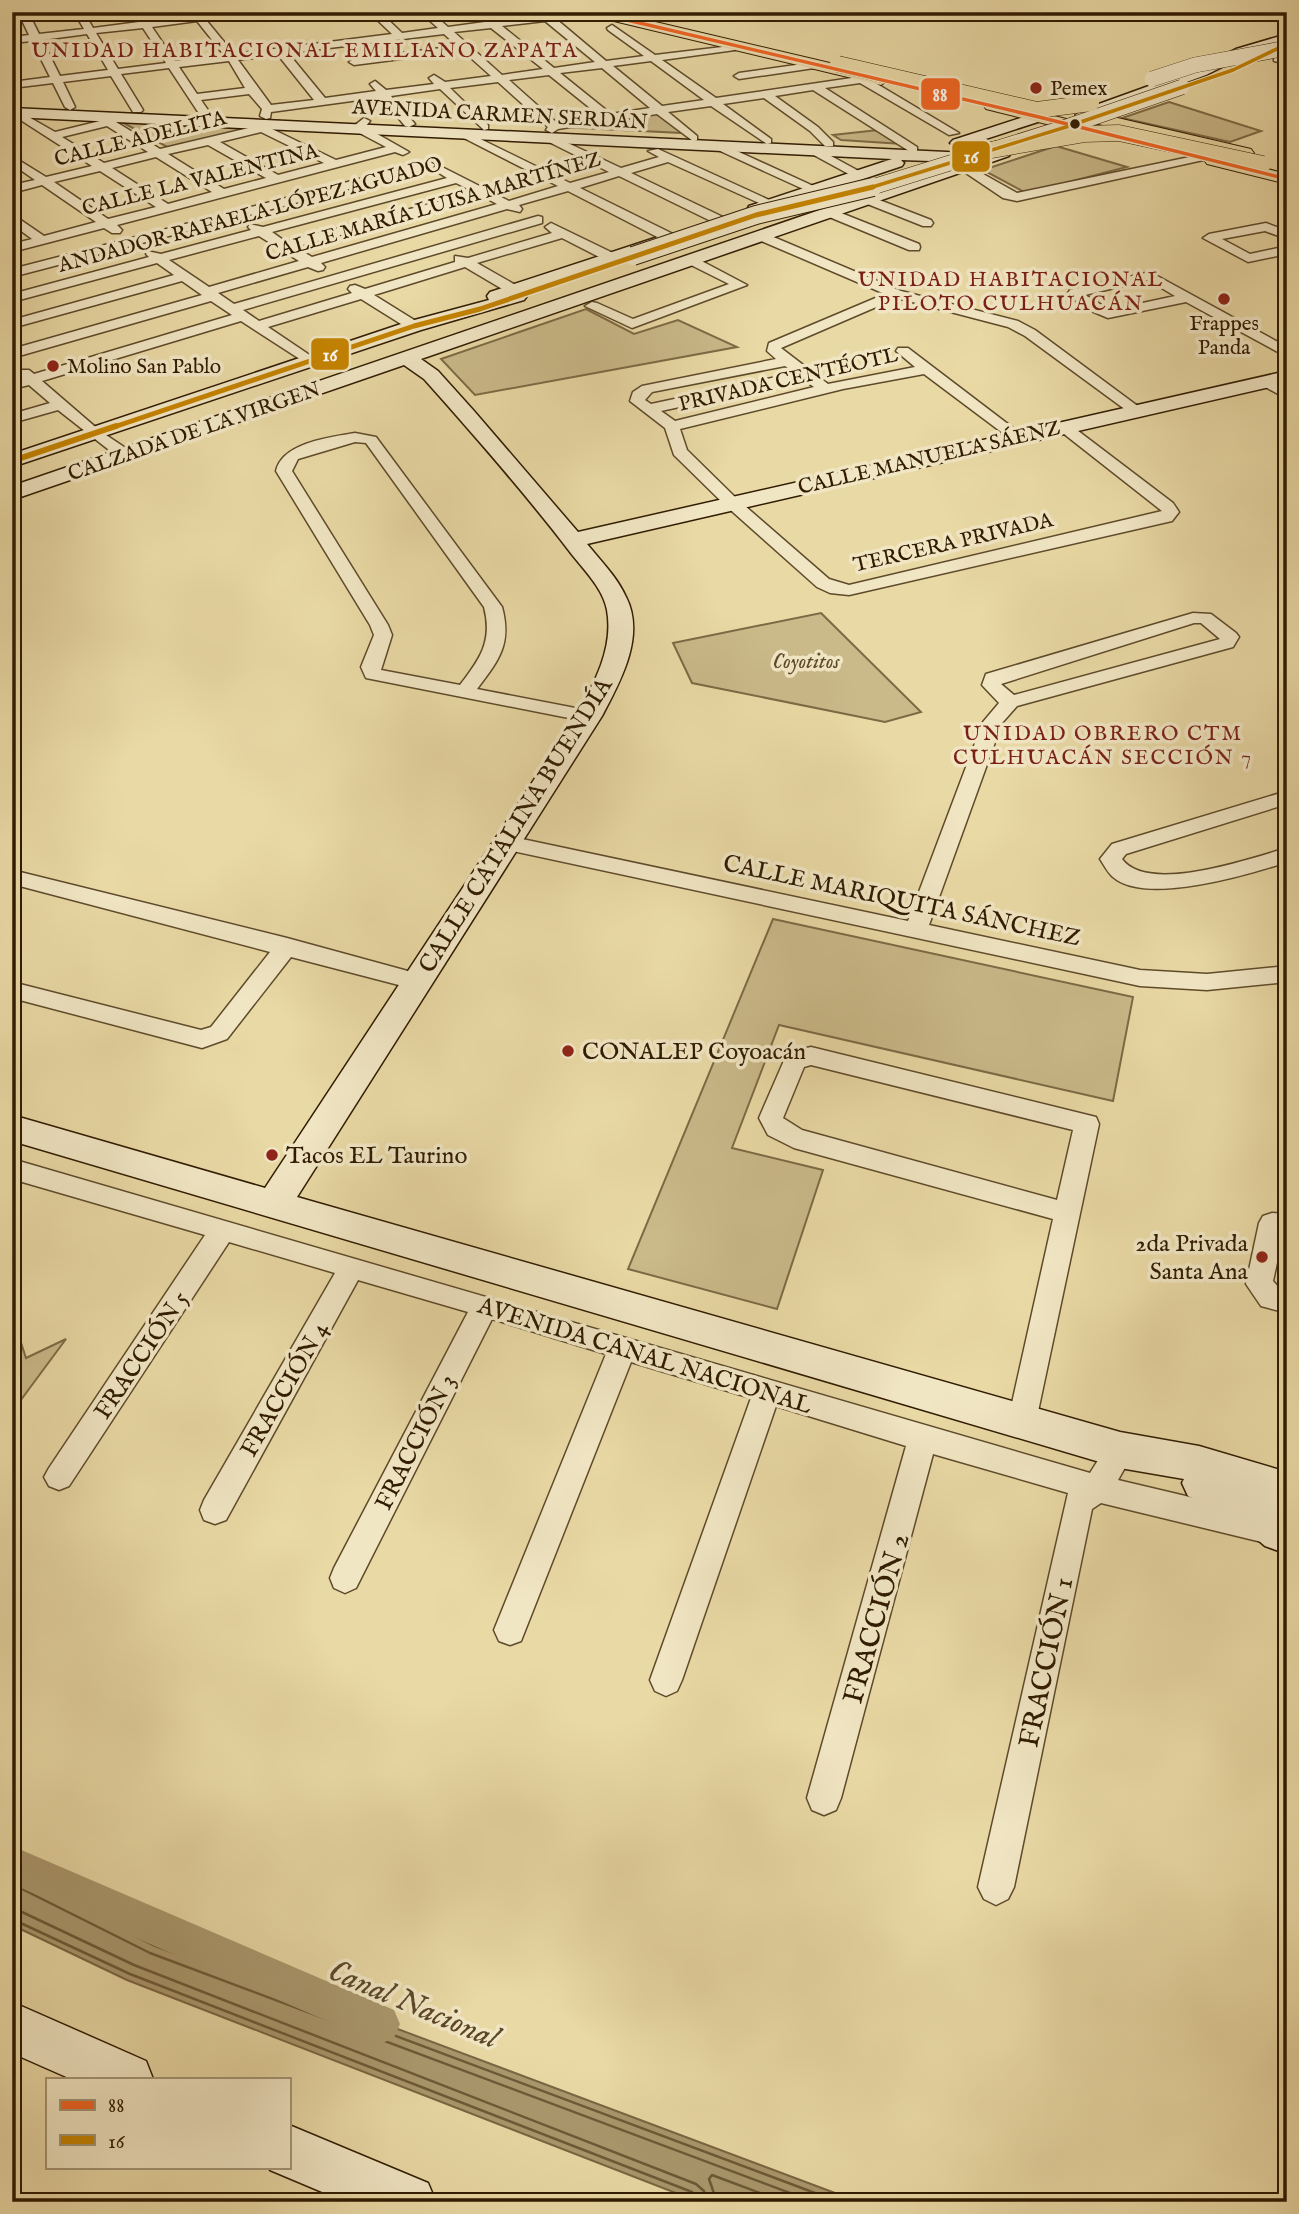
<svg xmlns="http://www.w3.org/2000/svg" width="1299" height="2214" font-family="'IM FELL English',serif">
	<rect width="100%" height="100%" fill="#e9d9a5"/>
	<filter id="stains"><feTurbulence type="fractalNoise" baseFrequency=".00286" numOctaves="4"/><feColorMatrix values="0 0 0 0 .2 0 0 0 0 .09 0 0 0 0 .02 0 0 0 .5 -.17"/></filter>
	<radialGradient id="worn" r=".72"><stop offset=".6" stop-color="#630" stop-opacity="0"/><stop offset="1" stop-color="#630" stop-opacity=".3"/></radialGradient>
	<path fill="#cab989" stroke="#7d6a45" stroke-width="2" d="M1169,102L1261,131L1230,142L1122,118Z
		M658,111L683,133L560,127Z
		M120,121L256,127L169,148Z
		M878,130L903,144L841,140L833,135Z
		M1056,146L1127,167L1026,193L983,170Z
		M586,309L634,334L678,320L737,347L475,395L441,359Z
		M821,613L921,712L885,722L692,683L673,643Z
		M773,919L1133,997L1113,1101L779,1025L732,1148L823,1170L777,1309L628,1269Z
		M12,1315L26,1358L66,1339L12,1412Z"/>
	<path fill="#aa986d" stroke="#796642" stroke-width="2" d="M12,1865L155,1938L859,2202H699L127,1980L12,1925Z"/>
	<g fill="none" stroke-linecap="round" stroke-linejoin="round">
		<path stroke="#6d5a37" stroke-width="2.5" d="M12,1874L153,1945L839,2202
			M12,1884L150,1953L814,2202
			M12,1910L22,1912L134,1965L696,2184L704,2191L707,2202
			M12,1919L130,1974L692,2192L698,2202
			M717,2202L709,2179L712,2175L784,2202"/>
		<path fill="#aa986d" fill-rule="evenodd" d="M12,1846L394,2010L400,2024L394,2038L380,2044L12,1884Z"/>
		<g stroke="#5e4a2a" stroke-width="3">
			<path id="street" d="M18,12H28L39,34L84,29L74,12H84L93,28L139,22L135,12H143L149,21L192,16L189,12H199L202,15L257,12L206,20L234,54L392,34L369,12H380L402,33L438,28L420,12H431L448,27L485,22L482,19L487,16L496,21L539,16L536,12H596L556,19L606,61L644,56L608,30L607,28L612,25L655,55L739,45V49L735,50L662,60L716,98L872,75L877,78L872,81L959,133L949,135L860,83L825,88L917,147V151H909L813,90L775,96L818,127L833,142V146H825L810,131L764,98L723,104L771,139V143L767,144L711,106L668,112L697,136V140L693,141L657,114L618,120V124L614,125L606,121L558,129L552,133L546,130L548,127L498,82L450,88L488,125V129L484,130L440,89L391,96L415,124L409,127L405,126L381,97L271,112L270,118L266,119L260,116L262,109L249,94L201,100L210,113L204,116L200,115L169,68L121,74L143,110L141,112H133L111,76L63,82L75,107L70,110L65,107L53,83L12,88V82L50,77L32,41L12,43V37L29,35ZM197,21L224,55L175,61L152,27ZM545,21L595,62L554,68L502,26ZM143,28L166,63L118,69L96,33ZM491,28L543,69L502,75L454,32ZM87,34L108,70L60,76L42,40ZM444,34L457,46L354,59L349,62L354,65L463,51L491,76L445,82L434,75L429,78L434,84L386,90L375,81L370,84L376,91L325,98L288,53ZM278,55L314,100L271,105L238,60ZM229,61L245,88L197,94L179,67ZM651,61L704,100L662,106L613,66ZM602,68L650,108L611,114L560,73ZM549,75L600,116L556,122L509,80Z
				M1278,56L1287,58V64L1274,61V57Z
				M817,62L822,65L821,67L739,79L734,76L739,73Z
				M20,112L55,132L100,121L93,116L103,114L160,149L278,121L282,122V126L272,129L336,160L386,147L354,130V126L364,118L370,121L365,127L409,152L403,155L395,152L117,225L122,230L120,233H112L104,228L12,252V244L32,239L12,224V214L44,236L96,222L42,185L12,193V185L35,180L12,164V156L46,177L92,166L16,117L14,115ZM107,126L148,152L104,163L62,137ZM261,132L324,163L278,175L220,142ZM208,145L266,178L224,189L168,154ZM156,157L212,192L168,204L112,168ZM100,171L156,207L108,219L54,182Z
				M462,130L570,183L609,172L545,140V136H553L621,168L659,157L648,151L658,149L778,204L768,207L668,162L631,173L725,218V224H717L619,176L580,188L675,235V241H665L568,191L519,205L522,209L520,212L507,209L321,263L325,267L323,270L318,271L308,267L218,293L234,304L538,216L542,217V223L243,310L259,321L352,293L348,289L350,286L355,285L365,289L455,262V256L468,258L552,233L545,227L551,223L615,254V260H605L562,238L477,263L519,287V293H509L465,267L374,295L419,323V329H409L361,299L268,327L314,358L316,361L309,365L241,321L42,381L100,431L130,451L132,454L130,457H118L58,410L12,423V414L50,403L29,385L12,389V380L21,378L17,373L19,370H29L34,374L232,315L211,301L12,358V349L202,295L182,281L12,328V320L174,275L157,263L12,302V294L149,257L146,254L147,251L161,254L251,230L248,227L250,224L263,227L447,178L436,171L442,167L509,201L558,186L458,135L456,133ZM456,183L474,192L286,242L272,232ZM484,197L497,204L312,257L295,247ZM259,236L299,261L209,287L169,260Z
				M718,146H726L822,190L812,193L718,150Z
				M812,150H820L866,175L856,178L812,154Z
				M1204,154L1210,157L1208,159L1017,201L1003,198L957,167L967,165L1017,193Z
				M429,161L435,165L433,167L12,277V269Z
				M869,196L931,220L933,223L931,226H923L865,203L863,200Z
				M831,209L919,244L920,247L919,250H909L827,216L825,213Z
				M1266,223L1287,231V239L1265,231L1222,239L1250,254L1287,246V254L1248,262L1203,238L1209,234Z
				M764,233L901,291L1018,321L1035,330L1143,410L1140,413H1130L1025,336L1008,327L897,298L781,348L828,384L915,367L896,351L898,348H908L1025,437L1017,442L1012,440L924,374L843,389L680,429L687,450L737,499L829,579L849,585L1162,511L1059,430L1056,427L1064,422L1069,424L1173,503L1179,512L1172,521L849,595L830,593L817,587L725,505L674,455L665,428L630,401L633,392L642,386L776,359L767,351L769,343L885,294L759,240V234ZM785,366L795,373L651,404L645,400L652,392ZM804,380L814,387L675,421L661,411Z
				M694,257L747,285L632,328L585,306L592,302L597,303L633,319L729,284L689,264L687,261Z
				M1150,272L1287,347V357L1186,302L1108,318L1082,307L1068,293L1070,290ZM1148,280L1175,296L1110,310L1085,295Z
				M1265,377L1287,388V399L1260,384L1258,381Z
				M355,433L376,437L502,607C512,644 499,660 477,689L596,712L599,716L596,720L589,722L366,678L361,667L374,635L370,625L276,471C282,443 330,437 355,433ZM355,442L366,443L484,607C493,641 480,659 460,685L381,670L392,635L388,625L292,471L298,459Z
				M1193,613L1211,614L1236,633L1239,637L1233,647L1017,706L1002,723L929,925L1140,970L1207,974L1287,966V982L1207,990L1140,986L508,850L501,848L498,843L501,838L508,836L908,921L983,722L999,703L982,685L986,674ZM1194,623H1201L1220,639L1014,695L1001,684Z
				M1287,791V804L1126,854L1122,859C1148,895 1251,858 1287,848V862C1250,874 1145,906 1113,877C1108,873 1104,865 1100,859L1112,844Z
				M12,870L287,938L426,976L429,982L426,988L418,990L291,957L227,1039L202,1048L12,998V982L201,1030L211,1027L270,952L12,884Z
				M811,1047L1096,1117L1099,1124L1036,1421L1032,1430L1022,1434L1012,1430L1008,1421L1053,1219L794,1148L768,1135L759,1118L786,1056L793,1051ZM811,1065L1073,1130L1057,1200L802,1130L783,1118L804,1067Z
				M12,1159L1090,1473L1110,1441L1120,1437L1130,1441L1135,1450L1118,1480L1270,1516L1281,1520L1285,1530L1281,1540L1270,1544L1101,1503L1092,1509L1014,1887L1008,1899L996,1905L984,1899L978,1887L1068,1493L933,1454L841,1798L836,1810L824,1815L812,1810L807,1798L906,1446L776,1406L682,1680L677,1691L666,1696L655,1691L650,1680L751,1398L631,1362L521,1641L510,1645L499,1641L494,1630L606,1354L492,1319L356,1588L345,1593L334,1588L330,1578L334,1568L468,1312L358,1280L226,1520L215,1524L204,1520L200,1510L204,1500L335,1273L229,1242L69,1486L59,1490L49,1486L44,1477L49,1468L205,1235L12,1179Z
				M1272,1213L1287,1214V1235H1283L1273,1281L1280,1289L1287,1291V1313L1261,1306L1246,1284L1259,1223L1263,1216Z"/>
		</g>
		<g stroke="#301b01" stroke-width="3">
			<path id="secondary" d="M1287,34V42L1246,55L1206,75L1095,115H1085L1083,112L1085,109L1196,69L1236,49Z
				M12,108L968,153L975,157L1003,148L1009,150L1011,153L1009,156L421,359L438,371L474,411L578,532L1287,371V383L587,544C601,561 617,577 626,597C646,636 620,682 602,716L297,1197L1120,1432L1199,1446L1287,1472V1508L1279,1506L1287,1512V1554L1265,1546L1230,1516L1188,1496L1182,1483L1184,1479L1120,1468L12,1141V1115L265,1188L576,716C594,684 614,648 607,610C603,588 583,569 570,552C524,492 474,435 424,379L404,365L12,500V486L960,162L901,160L904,163L902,166L755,215L747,210L749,206L892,159L12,117Z
				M1039,112L1047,117L1044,120L958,148L950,143L953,140Z
				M667,234L673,235L676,239L673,243L525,292L527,296L524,300L421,330L12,467V454L407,322L489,300L487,296L490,292Z
				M12,2002L146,2061L153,2079H71L12,2053Z
				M289,2125L428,2183L436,2202H346L270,2170L269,2167H289Z"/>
		</g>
		<g stroke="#301b01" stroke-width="2">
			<path id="primary" d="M586,12H613L881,75L889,80L881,85L593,16Z
				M992,101L1112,130L1115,134L1106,139L986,109L984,106L986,103Z
				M1083,110L1251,149L1254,153L1245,158L1077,119L1075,115Z
				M1213,155L1287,174V184L1207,164L1204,160Z"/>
		</g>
		<use href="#street" fill="#f1e6c4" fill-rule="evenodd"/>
		<use href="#secondary" fill="#f1e6c4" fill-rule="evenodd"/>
		<use href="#primary" fill="#e9d9a5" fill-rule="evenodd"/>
		<g stroke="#301b01" stroke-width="16" stroke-linecap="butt">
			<path id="secondary-bridge-far1" d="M1152,79L1195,65L1287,48
				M866,189L1066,127L1182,87"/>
		</g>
		<g stroke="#301b01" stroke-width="20" stroke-linecap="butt">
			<path id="secondary-bridge" d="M633,256L756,215L873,187"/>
		</g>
		<g stroke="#301b01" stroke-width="17" stroke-linecap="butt">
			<path id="primary-bridge" d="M838,64L1037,110L1091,103
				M991,150L1084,134L1119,133L1263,164"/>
		</g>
		<use href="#secondary-bridge-far1" stroke="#f1e6c4" stroke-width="15"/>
		<use href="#secondary-bridge" stroke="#f1e6c4" stroke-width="18"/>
		<use href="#primary-bridge" stroke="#e9d9a5" stroke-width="16"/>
		<g stroke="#f1e6c4" stroke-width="6">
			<path id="bus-1" d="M593,12L1039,117L1287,179"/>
		</g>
		<g stroke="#f1e6c4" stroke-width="6">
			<path id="bus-2-far2" d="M866,189L1066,127L1233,70L1287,44"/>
		</g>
		<g stroke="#f1e6c4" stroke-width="8">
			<path id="bus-2-far1" d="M111,428L414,326L480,309L756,215L873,187"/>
		</g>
		<g stroke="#f1e6c4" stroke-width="10">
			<path id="bus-2" d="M12,461L116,426"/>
		</g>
		<use href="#bus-1" stroke="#f26522" stroke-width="3.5"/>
		<use href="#bus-2-far2" stroke="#c58300" stroke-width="3.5"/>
		<use href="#bus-2-far1" stroke="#c58300" stroke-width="5"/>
		<use href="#bus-2" stroke="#c58300" stroke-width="6"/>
	</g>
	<g fill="#8f2418" stroke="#f1e6c4" stroke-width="2.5">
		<circle cx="1036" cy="88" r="7"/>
		<circle cx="1224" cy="299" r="7"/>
		<circle cx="53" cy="366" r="7"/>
		<circle cx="568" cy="1051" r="7"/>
		<circle cx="272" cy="1155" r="7"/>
		<circle cx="1262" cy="1257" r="7"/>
	</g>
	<circle fill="#301b01" stroke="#f1e6c4" stroke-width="2.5" cx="1075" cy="124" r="6"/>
	<g text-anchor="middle" stroke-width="7" stroke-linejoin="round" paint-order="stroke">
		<g font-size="21" letter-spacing="2" fill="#7a1f14" stroke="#f1e6c4">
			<text x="305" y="57">UNIDAD HABITACIONAL EMILIANO ZAPATA</text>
			<text x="1011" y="286">UNIDAD HABITACIONAL<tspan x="1011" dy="24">PILOTO CULHUACÁN</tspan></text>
			<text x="1103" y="740">UNIDAD OBRERO CTM<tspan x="1103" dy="24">CULHUACÁN SECCIÓN 7</tspan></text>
		</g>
		<g font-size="21" fill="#301b01" stroke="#f1e6c4" text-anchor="start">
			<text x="1050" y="95">Pemex</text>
			<text x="1224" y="330" text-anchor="middle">Frappes<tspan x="1224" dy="24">Panda</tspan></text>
			<text x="67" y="373">Molino San Pablo</text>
		</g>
		<g font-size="21" fill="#301b01" stroke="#f1e6c4">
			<text transform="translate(500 114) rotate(3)" y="7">AVENIDA CARMEN SERDÁN</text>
			<text transform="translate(140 138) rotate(-14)" y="7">CALLE ADELITA</text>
			<text transform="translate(200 179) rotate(-14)" y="7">CALLE LA VALENTINA</text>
			<text transform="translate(433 206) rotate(-16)" y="7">CALLE MARÍA LUISA MARTÍNEZ</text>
			<text transform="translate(250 214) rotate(-15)" y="7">ANDADOR RAFAELA LÓPEZ AGUADO</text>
			<text transform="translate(788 379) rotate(-13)" y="7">PRIVADA CENTÉOTL</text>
			<text transform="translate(194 431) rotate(-19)" y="7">CALZADA DE LA VIRGEN</text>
			<text transform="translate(929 457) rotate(-13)" y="7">CALLE MANUELA SÁENZ</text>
			<text transform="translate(953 542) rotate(-13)" y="7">TERCERA PRIVADA</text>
		</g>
		<g font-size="21" font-style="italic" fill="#5e4a2a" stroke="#f1e6c4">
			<text x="806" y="668">Coyotitos</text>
		</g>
		<g font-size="24" fill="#301b01" stroke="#f1e6c4">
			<text transform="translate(515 825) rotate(-58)" y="8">CALLE CATALINA BUENDÍA</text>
			<text transform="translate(902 900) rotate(12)" y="8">CALLE MARIQUITA SÁNCHEZ</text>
			<text transform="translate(141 1355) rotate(-56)" y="8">FRACCIÓN 5</text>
			<text transform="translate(645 1355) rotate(17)" y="8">AVENIDA CANAL NACIONAL</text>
			<text transform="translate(284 1389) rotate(-60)" y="8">FRACCIÓN 4</text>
			<text transform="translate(415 1442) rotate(-63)" y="8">FRACCIÓN 3</text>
		</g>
		<g font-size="24" fill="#301b01" stroke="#f1e6c4" text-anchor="start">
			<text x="582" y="1059">CONALEP Coyoacán</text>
			<text x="286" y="1163">Tacos EL Taurino</text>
			<text x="1248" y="1251" text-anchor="end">2da Privada<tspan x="1248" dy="28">Santa Ana</tspan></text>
		</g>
		<g font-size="28" fill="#301b01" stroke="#f1e6c4">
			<text transform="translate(875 1618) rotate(-74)" y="10">FRACCIÓN 2</text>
			<text transform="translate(1045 1662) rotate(-78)" y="10">FRACCIÓN 1</text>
		</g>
		<g font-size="32" font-style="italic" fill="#5b4727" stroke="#f1e6c4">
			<text transform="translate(414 2003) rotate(23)" y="11">Canal Nacional</text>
		</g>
	</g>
	<g stroke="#f1e6c4" stroke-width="2.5">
		<rect x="920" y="77" width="41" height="34" rx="7" fill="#f26522"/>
		<rect x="951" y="140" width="40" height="33" rx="7" fill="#c58300"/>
		<rect x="310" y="337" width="40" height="34" rx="7" fill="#c58300"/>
	</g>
	<g font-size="19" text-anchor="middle" font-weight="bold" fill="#fff">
		<text x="940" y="101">88</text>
		<text x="971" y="163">16</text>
		<text x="330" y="361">16</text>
	</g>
	<rect width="1299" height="2214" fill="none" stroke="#e9d9a5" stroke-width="42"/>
	<rect x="14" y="14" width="1271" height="2186" fill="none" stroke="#301b01" stroke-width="3.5"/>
	<rect x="21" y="21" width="1257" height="2172" fill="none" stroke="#301b01" stroke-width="2"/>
	<rect x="46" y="2078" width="245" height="91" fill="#f1e6c4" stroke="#a49576" stroke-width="2"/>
	<rect x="60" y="2100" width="35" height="10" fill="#f26522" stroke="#a49576" stroke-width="2"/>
	<text x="108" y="2112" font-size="21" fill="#301b01">88</text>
	<rect x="60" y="2135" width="35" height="10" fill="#c58300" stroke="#a49576" stroke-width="2"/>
	<text x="108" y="2148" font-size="21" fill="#301b01">16</text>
	<rect width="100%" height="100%" filter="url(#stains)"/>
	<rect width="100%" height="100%" fill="url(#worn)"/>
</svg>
